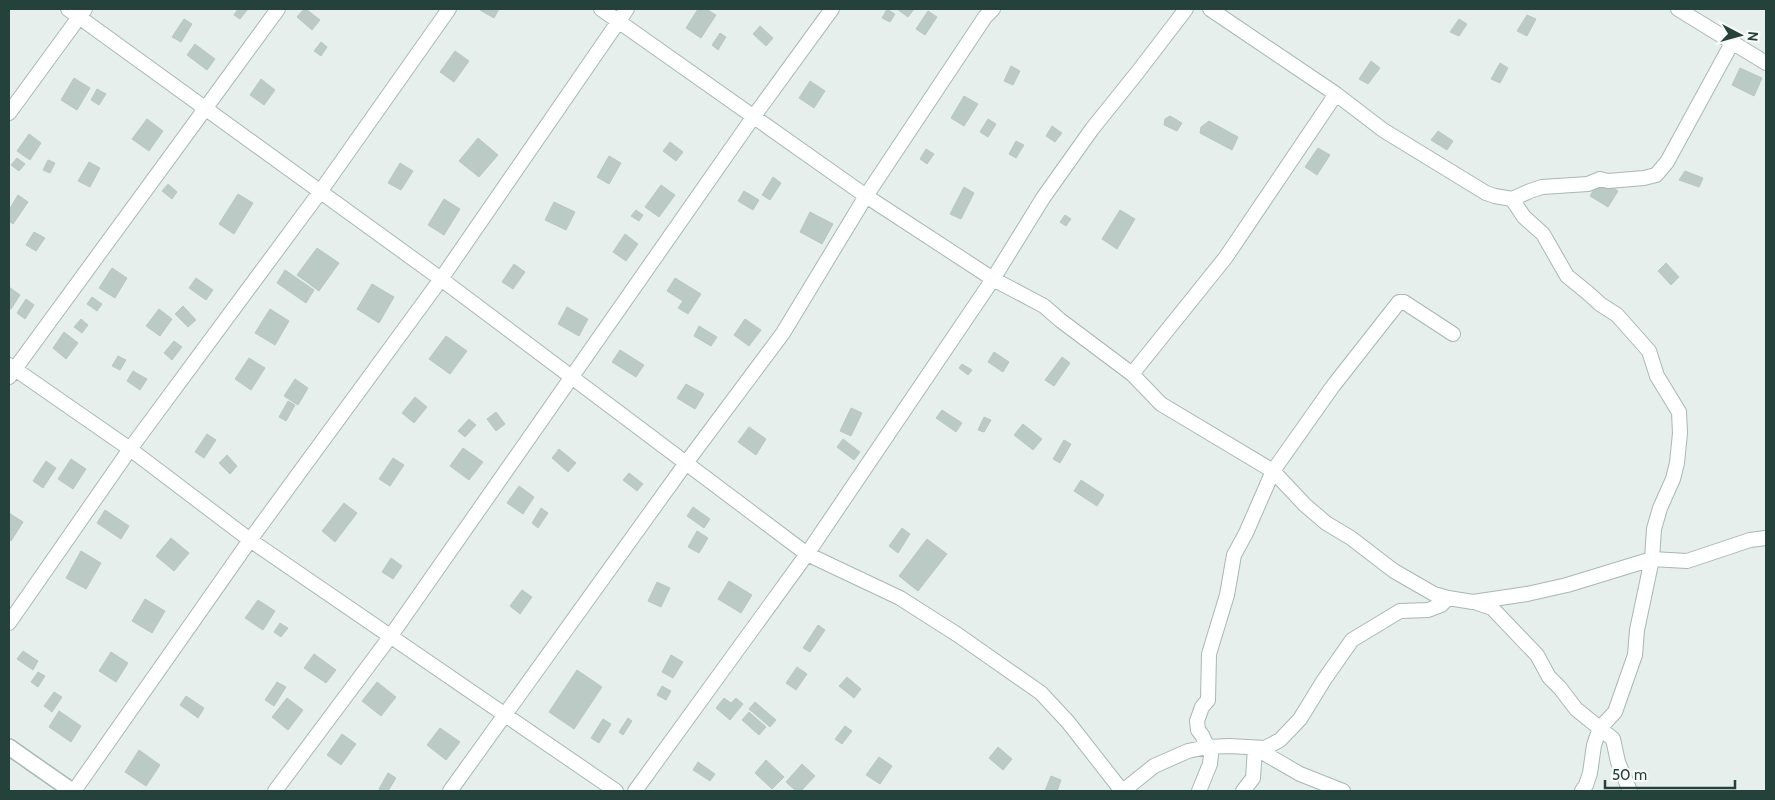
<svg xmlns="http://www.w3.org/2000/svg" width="1775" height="800" font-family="Cabin,sans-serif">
	<rect width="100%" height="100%" fill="#e6efeb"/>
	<path fill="#bbcac4" stroke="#b8c9c2" d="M238,9H248L240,19L234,15Z
		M304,9H306L320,20L312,30L297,17Z
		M481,9H499L494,18L480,10Z
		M698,9H706L716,15L701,38L686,28Z
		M887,9L895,14L890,22L882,18Z
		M897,9H914L908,17Z
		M928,11L937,17L925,35L916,29Z
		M1527,15L1536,19L1527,36L1517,31Z
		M184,19L192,24L181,42L172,37Z
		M1459,19L1467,24L1459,36L1450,32Z
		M760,26L773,38L766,46L753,34Z
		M720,33L726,37L718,50L712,45Z
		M321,42L327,47L321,56L314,51Z
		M195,44L215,59L207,70L187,55Z
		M455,51L469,61L454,82L440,72Z
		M1371,61L1380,68L1368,84L1359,79Z
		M1500,63L1508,68L1500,83L1491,79Z
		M1011,66L1020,71L1013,85L1004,81Z
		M1740,68L1762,78L1754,96L1732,85Z
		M74,78L90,88L77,110L61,100Z
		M261,79L275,90L264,105L250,95Z
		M810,81L825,91L814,108L799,98Z
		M97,89L106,94L99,105L91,100Z
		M964,96L978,104L964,126L951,118Z
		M1170,116L1182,123L1177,131L1164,125L1165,119Z
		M147,119L163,131L149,151L132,139Z
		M988,119L996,124L988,137L980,132Z
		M1209,121L1238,137L1232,150L1200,133L1201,127Z
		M1052,126L1062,133L1055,142L1046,136Z
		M1438,131L1453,141L1447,150L1431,140Z
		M29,134L41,143L30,160L17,151Z
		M478,138L498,155L479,177L459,161Z
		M1016,141L1024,145L1016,158L1009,154Z
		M670,142L683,152L676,161L663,151Z
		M1318,148L1330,155L1317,175L1305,167Z
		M926,149L934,154L927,164L920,159Z
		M609,156L621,163L609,184L597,177Z
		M17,158L25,164L19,171L11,165Z
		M48,160L55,163L50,173L43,170Z
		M89,162L100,168L90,187L78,181Z
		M400,163L413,171L401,190L388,183Z
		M1685,171L1703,178L1699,187L1679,180Z
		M773,177L781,183L770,200L762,195Z
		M1600,180L1618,191L1608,207L1590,196Z
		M168,184L177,192L172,199L162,191Z
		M661,185L675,195L659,217L645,207Z
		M964,187L974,193L961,219L950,214Z
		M744,191L759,200L753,210L738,201Z
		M238,194L253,203L234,234L219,224Z
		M18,195L28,202L13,224L9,221V210Z
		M444,199L460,209L444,235L428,225Z
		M554,202L575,212L566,230L545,220Z
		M636,210L643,215L639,221L631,216Z
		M1120,210L1135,219L1117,249L1102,239Z
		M810,212L833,224L822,244L800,232Z
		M1065,215L1071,219L1066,226L1060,222Z
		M34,232L45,238L36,251L26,245Z
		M625,234L638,244L626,261L613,252Z
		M317,248L339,263L319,291L297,275Z
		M1666,263L1679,277L1671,285L1658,271Z
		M514,264L525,272L513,289L502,282Z
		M112,268L127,278L115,298L99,288Z
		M285,270L314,290L306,303L277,283Z
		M196,278L213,290L206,300L189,288Z
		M675,278L701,294L688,314L678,308L683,301L667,291Z
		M372,284L394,297L379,323L357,309Z
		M9,287L20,295L11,309L9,308Z
		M92,297L102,304L97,311L87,304Z
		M26,299L34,305L25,319L17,313Z
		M183,306L196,320L188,327L175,314Z
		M567,307L588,319L579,336L558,324Z
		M159,309L172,319L160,336L146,326Z
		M270,309L289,321L275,345L255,333Z
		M81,319L88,325L82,333L74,327Z
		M745,319L761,330L749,346L734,335Z
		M699,326L717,337L711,346L694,336Z
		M64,332L78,343L66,359L53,348Z
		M446,336L467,351L450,374L429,359Z
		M174,341L182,347L172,360L164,353Z
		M620,350L644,365L636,377L612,362Z
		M994,352L1009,362L1003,372L988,362Z
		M118,356L126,360L120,370L112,366Z
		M1062,357L1070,363L1054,386L1045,380Z
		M249,358L265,368L251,390L235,379Z
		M962,364L972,370L968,375L959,368Z
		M133,371L147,379L140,390L127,381Z
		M295,379L308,388L298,405L284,396Z
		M686,384L704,394L695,409L677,398Z
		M415,397L427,407L414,423L402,413Z
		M288,401L295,405L286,421L279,417Z
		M851,408L862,413L851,436L840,431Z
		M942,410L962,423L956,432L936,418Z
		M496,412L505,424L496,431L487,419Z
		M984,417L991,420L984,432L978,430Z
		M469,419L476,425L465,437L458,431Z
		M1023,424L1042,439L1033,450L1014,435Z
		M749,427L766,439L756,455L738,442Z
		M207,434L216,440L204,458L195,452Z
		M843,439L860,452L854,460L837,447Z
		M1064,440L1071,444L1060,463L1053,459Z
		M463,448L483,462L469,480L450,466Z
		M559,449L576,463L568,472L552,458Z
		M227,455L237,466L230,474L219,463Z
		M393,458L404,465L390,486L379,479Z
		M71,459L86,469L73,489L58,479Z
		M46,461L56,468L43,488L33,481Z
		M629,473L643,484L637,491L623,480Z
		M1081,480L1104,495L1097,506L1074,491Z
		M519,486L534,497L523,514L507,503Z
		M344,503L357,513L335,542L322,531Z
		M693,507L710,519L704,528L687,516Z
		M541,508L548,513L538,528L532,523Z
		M105,510L129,526L121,539L97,523Z
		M9,513L23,522L11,541L9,539Z
		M902,528L910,534L898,553L889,546Z
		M697,531L708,538L699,553L688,547Z
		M171,538L189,553L174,571L156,556Z
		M927,539L947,554L918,591L899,576Z
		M81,551L101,563L86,589L66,578Z
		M391,558L402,566L393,579L382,572Z
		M729,581L752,595L741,613L718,599Z
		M657,582L670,588L661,607L648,601Z
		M522,590L532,597L520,614L510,606Z
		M145,599L165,611L152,633L132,621Z
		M258,600L275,611L263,630L245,618Z
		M280,623L288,628L281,637L274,632Z
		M818,625L825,630L810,652L803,648Z
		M23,651L38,661L33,670L17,659Z
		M111,652L128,663L116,682L99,671Z
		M314,654L336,670L326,683L304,668Z
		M671,655L683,662L673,678L662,672Z
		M797,667L807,674L796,690L786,683Z
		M577,670L602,687L574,729L549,712Z
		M38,672L45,676L38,687L31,682Z
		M847,677L861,689L854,698L839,686Z
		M277,682L286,687L274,706L265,700Z
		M377,682L396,697L381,716L362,701Z
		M662,686L671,691L666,700L657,695Z
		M54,692L62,697L52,712L44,706Z
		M186,696L204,708L198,718L180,705Z
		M287,698L303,710L288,730L272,717Z
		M724,698L731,703L736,698L743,704L730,720L716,708Z
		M755,702L776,720L770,727L749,709Z
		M59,711L81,726L71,742L49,727Z
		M749,712L766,727L759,735L742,720Z
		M628,718L632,721L623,735L619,732Z
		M603,719L611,724L599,743L591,738Z
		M845,726L852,731L842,744L835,739Z
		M440,728L460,742L446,760L427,745Z
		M342,734L356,744L341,765L327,755Z
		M998,747L1012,759L1003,770L989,758Z
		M139,750L160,765L146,786L125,772Z
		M879,757L892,766L880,784L866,775Z
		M766,760L784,777L772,789L755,773Z
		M698,762L715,774L710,781L693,770Z
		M802,764L815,776L801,791H796L786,782Z
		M388,773L396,778L388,791H382L379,789Z
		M1051,776L1061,780L1057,791H1045Z"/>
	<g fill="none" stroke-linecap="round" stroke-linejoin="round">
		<g stroke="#a8b8b2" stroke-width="16">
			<path id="minor" d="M68,9L441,279L807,554L900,598L958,635L1041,693L1068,722L1122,791
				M601,9L866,196L993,279L1044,306L1060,320L1132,374L1161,404L1273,471L1305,505L1326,523L1351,538L1394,571L1434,594L1448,598L1473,602L1527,594L1567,585L1652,559L1687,561L1750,540L1766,538
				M1210,9L1336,94L1383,130L1486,193L1495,196L1512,199L1530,191L1542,187L1588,184L1600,179L1608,181L1644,178L1656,175L1667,162L1732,43
				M1678,9L1766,63
				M9,113L85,9
				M1512,199L1524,217L1543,234L1567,276L1588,293L1600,304L1617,315L1649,351L1657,376L1679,412L1680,433L1677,463L1673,479L1660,508L1654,529L1652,559L1637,630L1635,655L1615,712L1600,728L1594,745L1590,773L1586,785L1582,791
				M9,365L130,449L250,540L616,791
				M1132,374L1226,257L1336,94
				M9,377L278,9
				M1477,603L1492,608L1537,655L1549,677L1560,688L1576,709L1613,739L1618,762L1630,791
				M9,623L130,449L320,192L449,9
				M74,791L250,540L441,279L627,9
				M275,791L390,637L754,116L832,9
				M450,791L686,463L783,333L866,196L985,17L993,9
				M635,791L807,554L993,279L1043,198L1092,129L1137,73L1186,9
				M1123,791L1154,766L1188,751L1207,747L1229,746L1265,748L1280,740L1300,719L1324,680L1352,640L1400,611L1428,610L1441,605L1448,598
				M1199,791L1210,764L1211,755L1202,735L1198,730L1197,721L1202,707L1208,700L1209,654L1227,595L1234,555L1246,533L1273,471L1333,386L1399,302H1404L1453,334
				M1243,791L1253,778L1255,748L1300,774L1343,791"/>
		</g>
		<g stroke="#a8b8b2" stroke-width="18">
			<path id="tertiary" d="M9,747L72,791"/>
		</g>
		<use href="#minor" stroke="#fff" stroke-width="14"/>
		<use href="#tertiary" stroke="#fff" stroke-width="15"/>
	</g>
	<rect width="1775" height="800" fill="none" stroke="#24423a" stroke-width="20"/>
	<g transform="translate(1740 35) rotate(96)" stroke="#f7fbf9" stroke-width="4" paint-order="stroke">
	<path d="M0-4L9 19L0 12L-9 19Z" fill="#24423a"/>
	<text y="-8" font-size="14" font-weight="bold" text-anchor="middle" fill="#24423a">N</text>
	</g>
	<path d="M1605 780v8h130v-8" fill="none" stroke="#24423a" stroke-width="2.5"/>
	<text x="1612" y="780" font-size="15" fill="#24423a" stroke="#f7fbf9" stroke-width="4" paint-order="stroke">50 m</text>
</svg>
